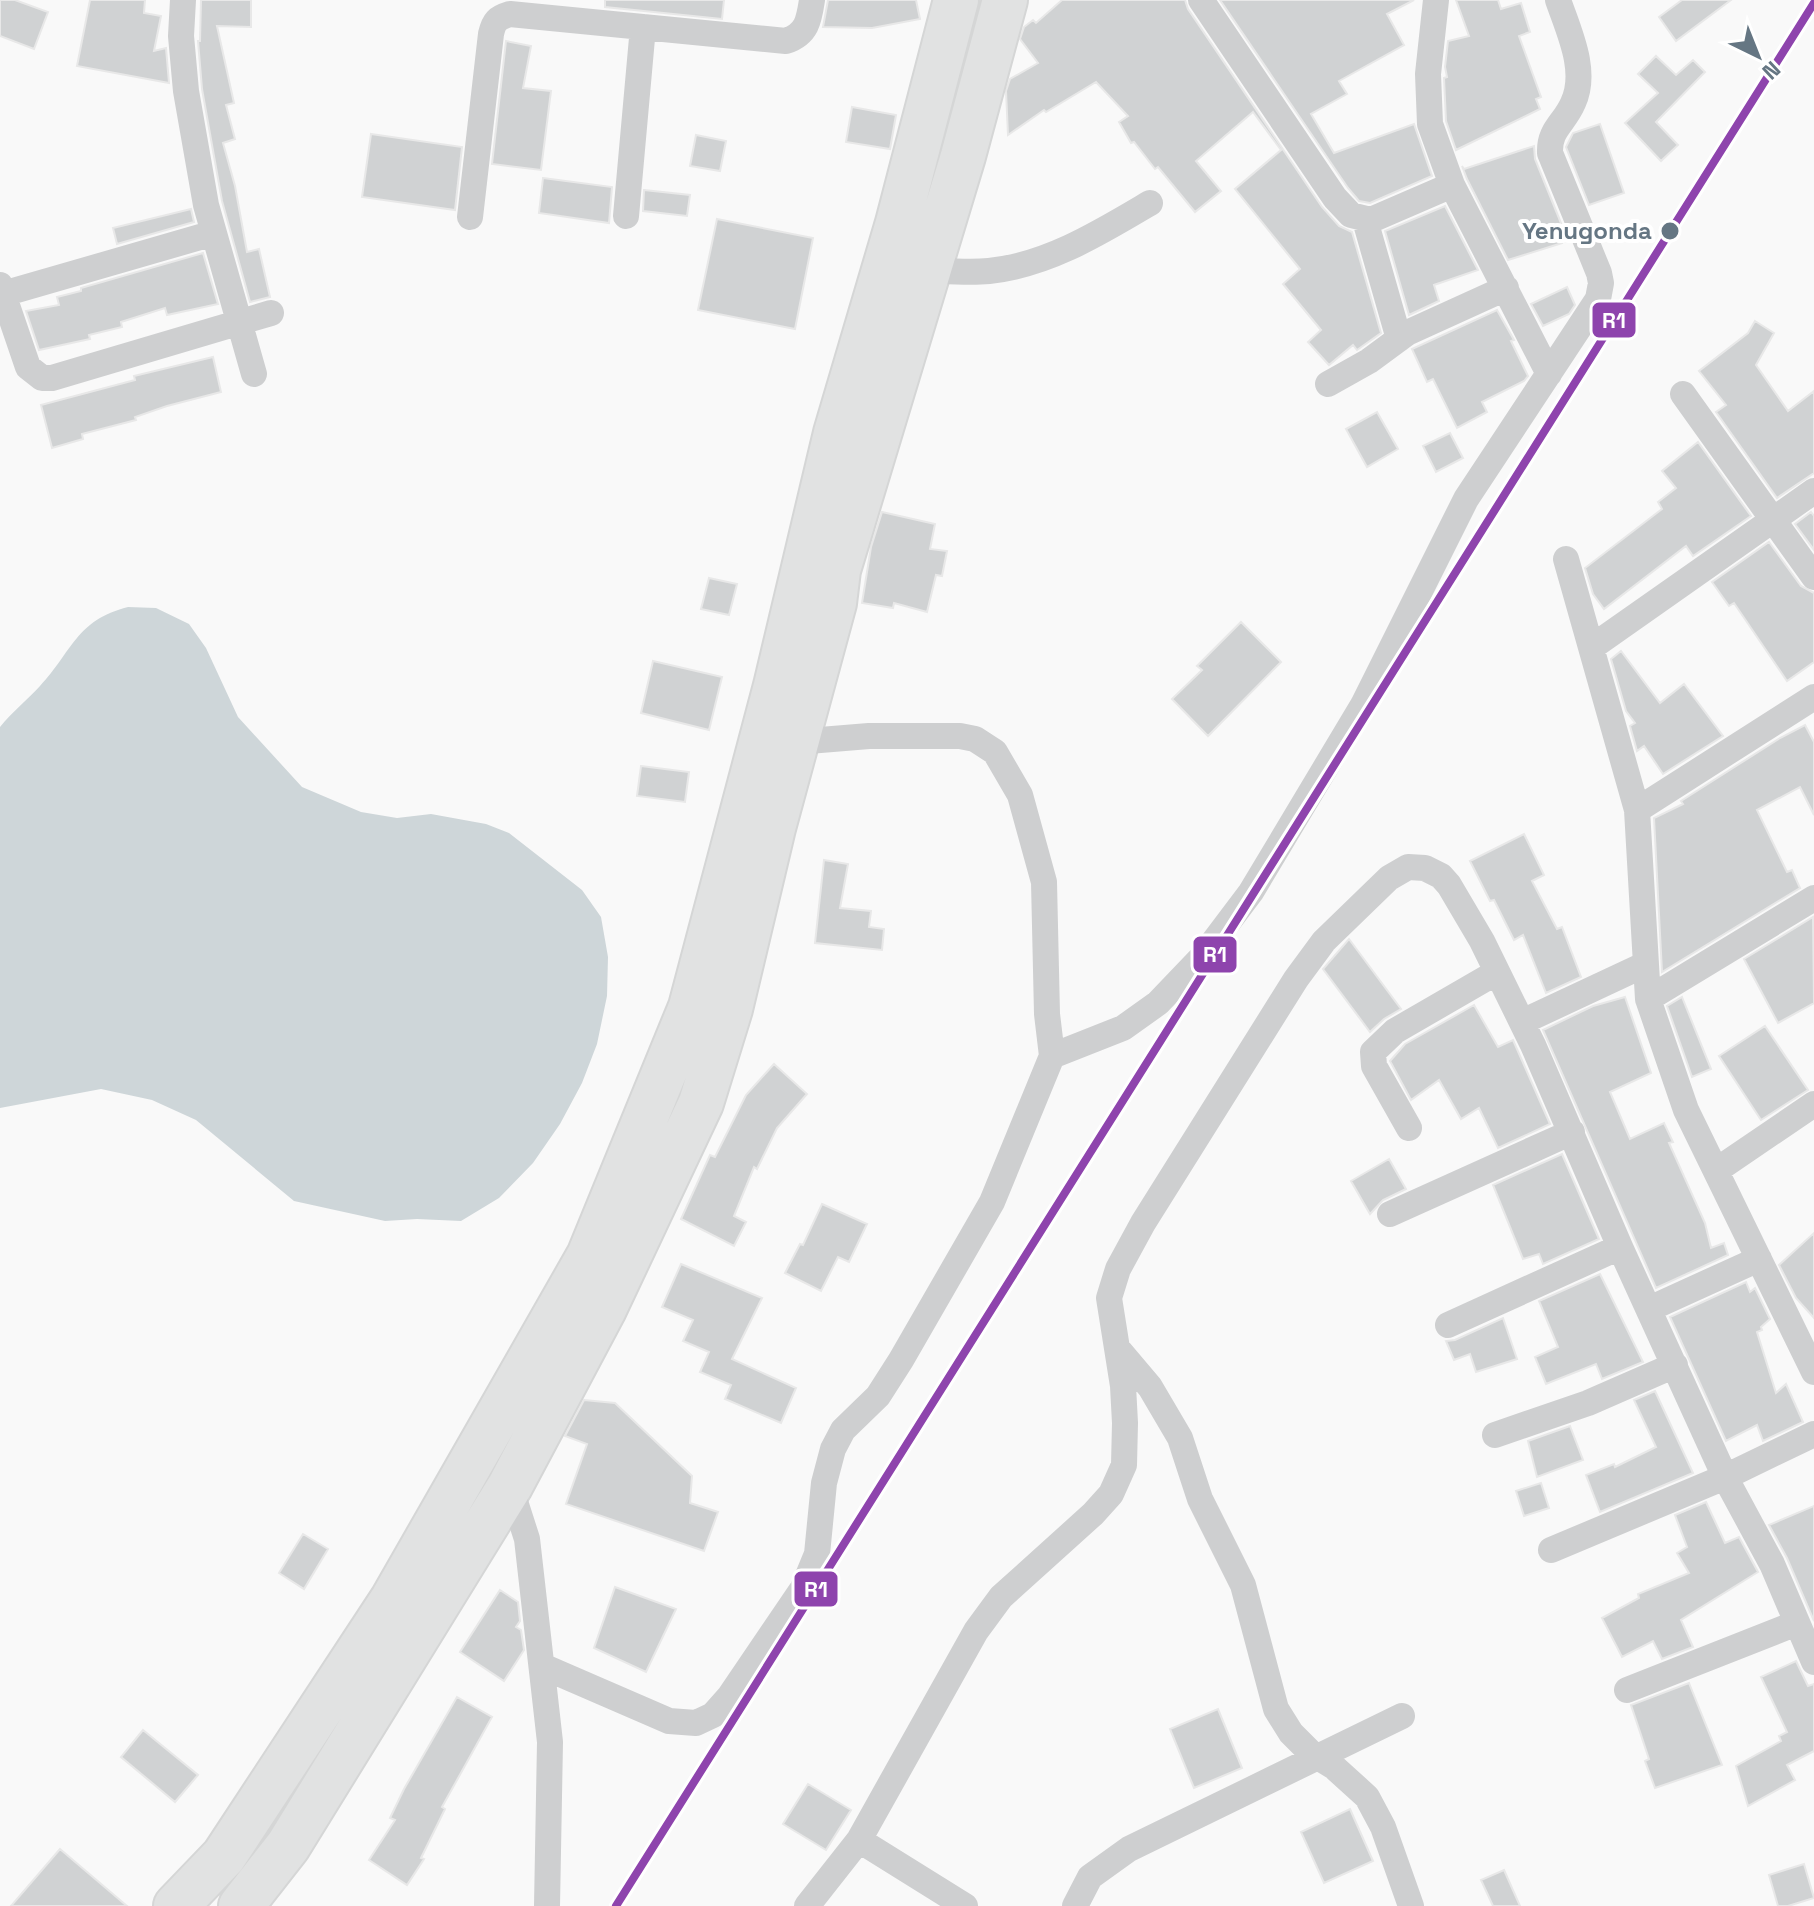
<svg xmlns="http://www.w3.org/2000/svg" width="1814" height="1906" font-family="'Space Grotesk',sans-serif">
	<rect width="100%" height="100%" fill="#f9f9f9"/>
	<path fill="#ced6d9" d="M128,607L156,608L189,624L206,648L238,717L302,787L361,812L397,818L431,814L486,824L509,833L582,890L601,917L608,957L607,996L597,1044L582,1083L560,1124L533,1163L499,1198L461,1221L417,1219L385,1221L294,1201L196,1120L152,1100L101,1089L0,1108V727C12,712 27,700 40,686C72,652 76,620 128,607Z"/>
	<path fill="#d0d2d3" stroke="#e8e8e8" stroke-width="2" d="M0,0H15L48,12L34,49L0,36Z
		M90,0H145L144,13L161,16L154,51L166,48L169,83L77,66Z
		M201,0H251V27L217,26L234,103L226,105L235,139L223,143L235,186L247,252L259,249L270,297L250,302L222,201L202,89L198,41H200Z
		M605,0H724L722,19L605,7Z
		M828,0H916L920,19L872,28L823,27Z
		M1062,0H1185L1188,9L1322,207L1339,226L1352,232L1381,333L1357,350L1353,345L1329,365L1308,342L1321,330L1283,284L1300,269L1235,189L1281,150L1253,112L1196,161L1221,191L1195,212L1158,167L1155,169L1134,142L1131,143L1119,122L1128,116L1096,82L1046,112L1044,110L1008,135L1006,91L1010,79L1038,63L1020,39L1024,27L1033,20L1036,23Z
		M1220,0H1414L1387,14L1404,45L1339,81L1347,94L1311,114L1334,153L1414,124L1432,176L1370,203L1359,201L1348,188Z
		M1456,0H1498L1501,9L1521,3L1530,32L1519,36L1541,97L1536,99L1540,109L1456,150L1446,121L1444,78L1447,77L1445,67L1448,41L1469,36Z
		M1682,0H1731L1676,41L1659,17Z
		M506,41L531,46L523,88L551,91L541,170L492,164Z
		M1656,56L1676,75L1693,60L1705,72L1656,122L1678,145L1661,161L1625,123L1658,93L1638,74Z
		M852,107L896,115L890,149L846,142Z
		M1600,124L1624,193L1589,205L1566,147L1573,133Z
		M371,134L462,147L455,210L362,197Z
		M696,135L726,141L720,171L690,166Z
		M1534,146L1535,159L1565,233L1559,235L1562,243L1508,260L1467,179L1462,166L1464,169Z
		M543,178L612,187L609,223L539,213Z
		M644,190L690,195L687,216L643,211Z
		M1445,206L1478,270L1434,285L1439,301L1409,315L1385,231Z
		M191,209L194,222L117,244L113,228Z
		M717,219L813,238L795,329L698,310Z
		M203,253L218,304L167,315L165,308L121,322L122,327L89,335L90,339L39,350L26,311L59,305L57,297L81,291V288Z
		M1567,287L1575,305L1569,314L1543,326L1531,304Z
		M1497,310L1514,340L1511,341L1528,376L1524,381L1482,402L1487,412L1457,428L1433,379L1427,382L1412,349Z
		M1755,321L1774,333L1756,365L1788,411L1814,391V473L1777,498L1716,412L1726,405L1699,371L1748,333Z
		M213,357L221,392L167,406L135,417L136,420L82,434L83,439L52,448L41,405L135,380L134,376Z
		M1377,412L1398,449L1367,467L1346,429Z
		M1450,433L1463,458L1436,472L1423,446Z
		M1698,442L1751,516L1693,556L1686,546L1604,609L1593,594L1585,568L1662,509L1658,502L1676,488L1662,471Z
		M882,512L935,524L930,549L947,551L942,576L936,575L927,612L894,603L893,608L862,603L871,547Z
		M1811,512L1814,516V550L1795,524Z
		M1769,542L1801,586L1814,593V662L1787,681L1734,603L1729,606L1712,582Z
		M709,578L737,584L729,615L701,609Z
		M1241,622L1281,662L1208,736L1172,699L1202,670L1197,666Z
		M1621,651L1660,703L1684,684L1723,736L1663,774L1644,746L1637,751L1630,726L1635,723L1626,711L1611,659Z
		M653,661L722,677L709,730L641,713Z
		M1805,725L1814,742V815L1800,787L1757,810L1787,872L1792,870L1800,888L1662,972L1654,818L1683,804L1681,801L1780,738Z
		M641,766L689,772L685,802L637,796Z
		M1524,834L1544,875L1532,881L1557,929L1562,927L1581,977L1546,993L1523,935L1514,940L1494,900L1490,901L1470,861Z
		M824,860L848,864L840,908L871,911L869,927L884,929L882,950L815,943Z
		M1813,917L1814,1003L1778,1023L1744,959Z
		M1349,939L1401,1009L1384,1019L1370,1032L1323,969Z
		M1625,997L1651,1073L1610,1092L1630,1139L1664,1123L1673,1142L1669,1143L1705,1223L1711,1248L1724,1243L1728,1255L1656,1288L1543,1030L1593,1006Z
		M1682,997L1711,1069L1692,1077L1667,1006Z
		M1474,1005L1498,1047L1513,1040L1550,1124L1498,1148L1479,1108L1461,1119L1439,1080L1411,1100L1390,1061L1405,1044Z
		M1765,1026L1808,1090L1761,1120L1719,1056Z
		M774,1064L807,1094L777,1128L757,1169L754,1167L734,1216L746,1222L734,1246L681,1219L710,1155L715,1157L746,1095Z
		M1562,1154L1599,1239L1543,1264L1539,1254L1523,1259L1493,1185Z
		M1389,1159L1406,1189L1383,1200L1370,1214L1351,1181Z
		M822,1204L867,1224L849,1262L838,1257L821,1291L785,1273L800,1244L803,1245Z
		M1814,1233V1318L1796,1298L1779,1265Z
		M681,1264L762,1298L732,1359L796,1388L781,1423L725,1399L731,1385L700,1372L709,1352L683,1341L693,1320L662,1307Z
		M1600,1274L1643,1362L1602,1379L1596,1364L1546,1384L1535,1357L1558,1347L1539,1301Z
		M1746,1282L1750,1292L1755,1288L1770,1319L1761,1327L1762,1330L1757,1332L1776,1393L1786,1384L1803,1422L1763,1441L1757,1425L1726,1441L1670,1317Z
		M1503,1318L1517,1359L1476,1372L1470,1354L1454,1360L1446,1341L1455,1340Z
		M1655,1391L1693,1473L1600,1512L1586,1475L1614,1464L1615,1467L1656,1447L1634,1400Z
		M584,1400L615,1403L692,1476L690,1503L718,1512L704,1551L566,1504L587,1444L565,1436Z
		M1570,1426L1583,1460L1537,1477L1528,1441Z
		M1541,1483L1549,1508L1524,1516L1516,1491Z
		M1706,1502L1725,1543L1739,1537L1758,1572L1681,1620L1693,1647L1662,1659L1653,1641L1622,1657L1602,1618L1639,1598L1638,1594L1689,1573L1677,1553L1687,1547L1675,1515Z
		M1814,1506V1621L1787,1558L1769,1525Z
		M303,1534L328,1549L304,1589L279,1573Z
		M615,1587L676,1609L646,1672L594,1648Z
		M500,1590L518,1602L520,1621L516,1627L521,1630L524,1650L504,1681L460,1652Z
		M1796,1661L1808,1686L1814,1684V1751L1787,1765L1795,1780L1748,1806L1736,1766L1781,1741L1779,1736L1787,1732L1761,1677Z
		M1689,1683L1722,1765L1655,1788L1645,1761L1649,1759L1631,1705Z
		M457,1697L492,1717L442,1807L445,1809L421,1858L424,1859L407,1885L369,1860L395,1820L390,1818L404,1789Z
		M1218,1709L1242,1768L1194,1788L1170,1729Z
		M143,1730L198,1775L175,1802L121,1757Z
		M808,1784L851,1810L826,1850L783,1824Z
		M1350,1809L1373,1861L1324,1883L1301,1832Z
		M60,1849L127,1906H11Z
		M1804,1864L1814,1898L1788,1906H1778L1769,1875Z
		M1504,1870L1520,1906H1493L1481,1880Z"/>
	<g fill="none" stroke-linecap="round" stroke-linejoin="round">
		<g stroke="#d5d6d6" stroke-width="48">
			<path id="trunk" d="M176,1906L224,1856L393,1599L589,1256L691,1007L776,686L836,433L898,223L956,0
				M241,1906L288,1846L510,1486L604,1309L701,1103L730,1009L773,828L834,603L838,570L963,156L1005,0"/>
		</g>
		<path stroke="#cecfd0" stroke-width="26" d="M183,0L181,36L186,91L206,205L254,374
			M1201,0L1335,198L1351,215L1371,220L1452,185
			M1436,0L1428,74L1430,124L1452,185L1549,374
			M626,216L643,27
			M470,217L491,34C494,21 497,18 510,14L786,41C807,34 809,20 812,0
			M1365,220L1399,339
			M927,270C948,271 968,273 989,271C1048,265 1101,232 1150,203
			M0,285L28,367L42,378H52L271,313
			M3,294L214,233
			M1328,384L1369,361L1407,333L1506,288
			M1683,394L1814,577
			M1566,559L1637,810L1648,999L1686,1110L1814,1372
			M1592,647L1814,491
			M1637,810L1814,697
			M1648,999L1814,898
			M1522,1022L1646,964
			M1052,1056L1123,1028L1158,1003L1202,957L1251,892L1363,705L1466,499L1598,299L1601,283L1599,273L1550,153C1549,129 1564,124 1573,103C1588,71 1569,32 1558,0
			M1409,1128L1374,1066L1373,1052L1395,1031L1497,972
			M1717,1170L1814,1104
			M1390,1214L1572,1132
			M1649,1309L1759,1259
			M1448,1325L1620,1247
			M1117,1348L1150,1387L1180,1438L1200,1499L1243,1585L1276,1709L1291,1733L1311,1753L1334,1767L1367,1797L1383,1827L1411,1906
			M1495,1435L1588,1403L1675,1365
			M510,1486L527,1539L550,1742L547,1906
			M1551,1550L1725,1477L1814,1434
			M542,1666L669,1721L696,1723L713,1715L729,1697L803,1588L817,1554L824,1483L833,1449L843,1430L878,1396L901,1360L992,1202L1052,1056L1047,1014L1044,882L1020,795L995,752L975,739L960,736H869L796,742
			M1627,1690L1797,1623
			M859,1840L965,1906
			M807,1906L859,1840L976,1631L1001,1597L1093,1514L1111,1494L1124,1465L1125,1423L1123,1386L1109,1298L1118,1269L1143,1223L1296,979L1324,941L1389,878L1408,867L1425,868L1441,876L1449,885L1482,941L1533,1045L1620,1247L1725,1477L1772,1564L1814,1662
			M1075,1906L1090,1877L1129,1849L1402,1716"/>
		<use href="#trunk" stroke="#e1e2e2" stroke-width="44"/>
		<g stroke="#c3c5c6" stroke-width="9">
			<path id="rail" d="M616,1906L1814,3"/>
		</g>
		<use href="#rail" stroke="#fff" stroke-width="6" stroke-dasharray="18" stroke-linecap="butt"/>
		<g stroke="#fff" stroke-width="14">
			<path id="rail-1" d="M616,1906L1814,3"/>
		</g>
		<use href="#rail-1" stroke="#8e44ad" stroke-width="8"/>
	</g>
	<circle fill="#657683" stroke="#fff" stroke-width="3" cx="1670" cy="231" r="10"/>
	<g text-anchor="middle" stroke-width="8" stroke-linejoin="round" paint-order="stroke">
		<g font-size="24" font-weight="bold" fill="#657683" stroke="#fff" text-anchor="end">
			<text x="1652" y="239">Yenugonda</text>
		</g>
	</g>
	<g stroke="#fff" stroke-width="3">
		<rect x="1591" y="301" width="46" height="38" rx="8" fill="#8e44ad"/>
		<rect x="1192" y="935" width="46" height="39" rx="8" fill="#8e44ad"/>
		<rect x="793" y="1570" width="46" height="38" rx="8" fill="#8e44ad"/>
	</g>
	<g font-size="22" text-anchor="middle" font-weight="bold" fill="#fff">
		<text x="1614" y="328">R1</text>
		<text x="1215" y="962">R1</text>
		<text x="816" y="1597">R1</text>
	</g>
	<g transform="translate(1758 56) rotate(137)" stroke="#ffffff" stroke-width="6" paint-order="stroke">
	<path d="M0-6L14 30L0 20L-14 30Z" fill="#657683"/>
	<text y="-12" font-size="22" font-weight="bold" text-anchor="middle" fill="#657683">N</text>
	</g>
</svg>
